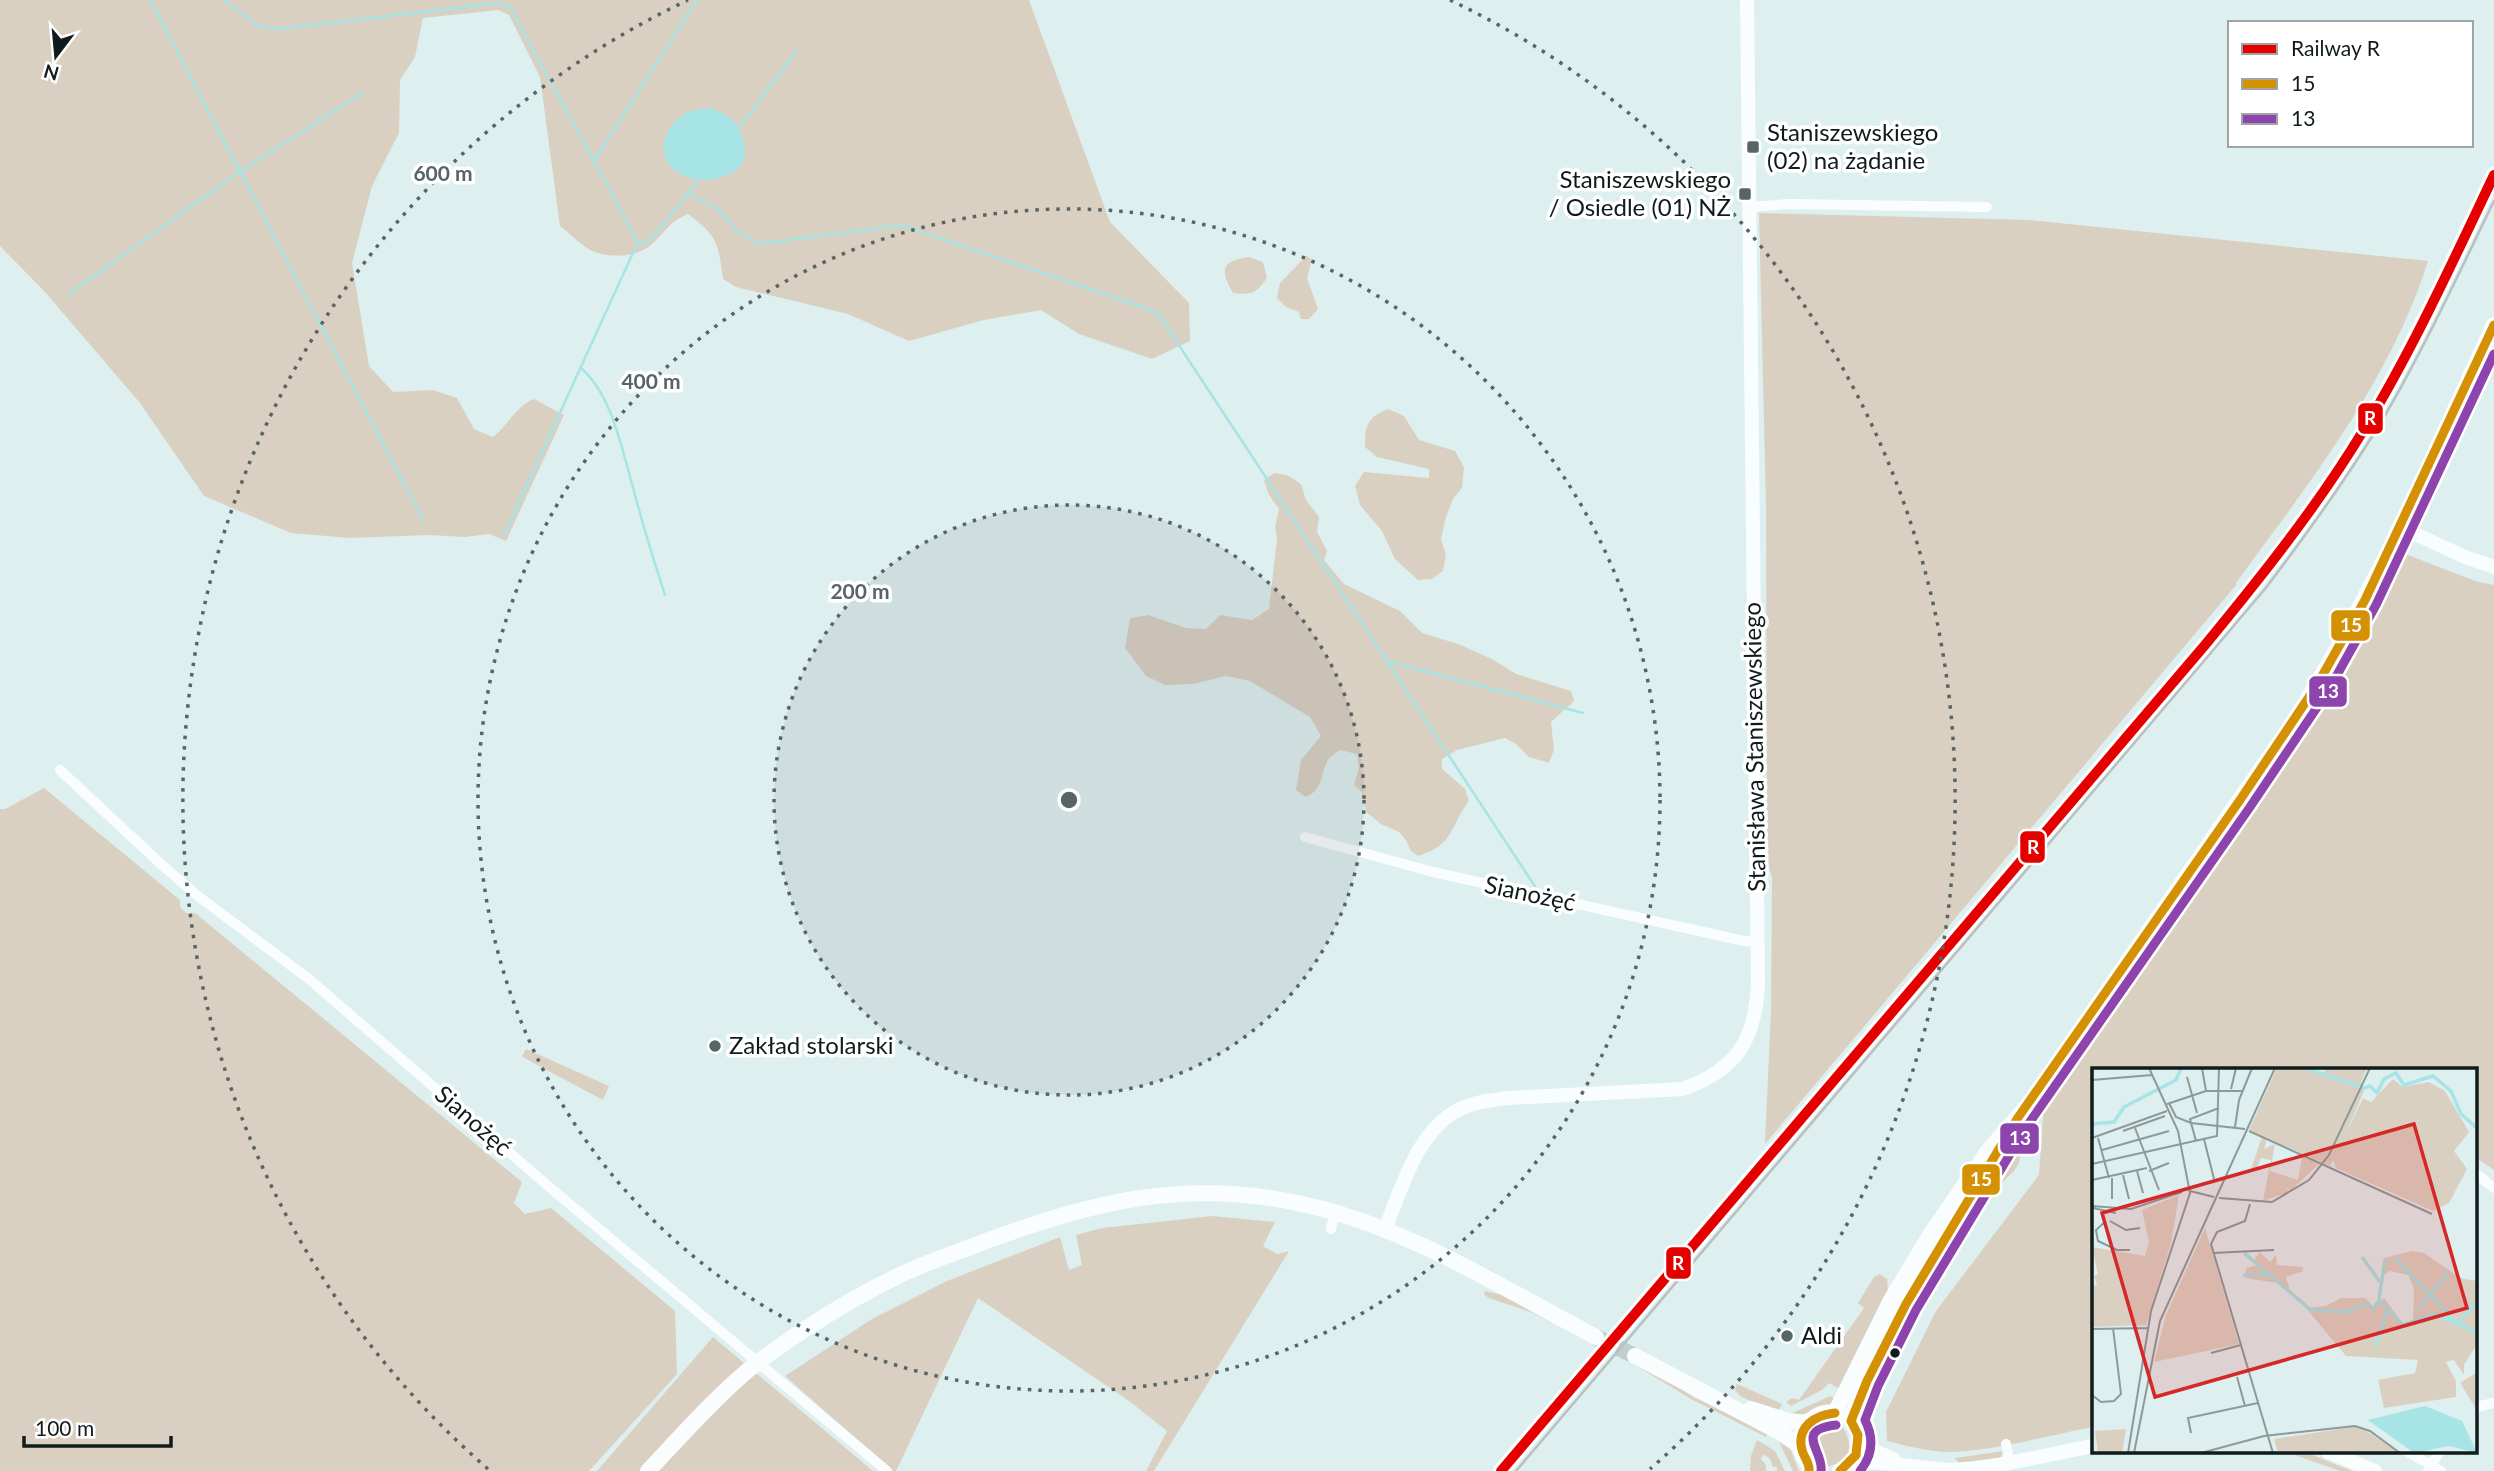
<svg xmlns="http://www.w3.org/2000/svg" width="2494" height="1471" font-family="Lato,sans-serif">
	<rect width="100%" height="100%" fill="#deefef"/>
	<path fill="#dad0c2" d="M0,0H1029L1110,222L1189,303L1190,341L1152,359L1079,334L1041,310L984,320L909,341L848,314L736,287L723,279C718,243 718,236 688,214C666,224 667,231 651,245C638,257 611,258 595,252C583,248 570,233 560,226L540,77L509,15L498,10L423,18L415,57L400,80L399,133L372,186L352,263L369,366L393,392L433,390L457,398L474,429L493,437C509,424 516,406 534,399L564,415L506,541L489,534L465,537L429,535L350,538L291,533L204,496L140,403L45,292L0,246Z
		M1759,213L2029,220L2428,261C2391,380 2309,483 2236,583L2237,584L1765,1144L1771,1010L1772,878L1767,861L1766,505Z
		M1306,256L1312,259L1307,278L1318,309L1309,319H1301L1299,312L1286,307L1277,298L1280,283Z
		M1249,257L1263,262L1267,278C1255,294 1253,295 1233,293C1220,270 1220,261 1249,257Z
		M1388,409L1404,416L1419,440L1455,451L1464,467L1462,488L1453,499L1446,517L1441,539L1446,555L1443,571L1432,579L1418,580L1395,559L1382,531L1360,505L1355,486L1364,472L1429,478V469L1377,457L1365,447C1365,425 1367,418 1388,409Z
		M1274,473L1287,475L1301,484L1306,500L1319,517L1317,532L1327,551L1324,560L1344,584L1400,611L1422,633L1458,644L1492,659L1516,674L1571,691L1574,701L1551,722L1554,750L1549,763L1529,757L1516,744L1505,738L1457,750L1442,759V769L1465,789L1469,801C1449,827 1455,845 1418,856L1411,851L1406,840L1399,832L1381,824L1366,812L1362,792L1354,785L1359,768L1357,754L1340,750C1336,753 1329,757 1327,762C1320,776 1323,790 1306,797L1296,790L1301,760L1321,736L1310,717L1250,681L1226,676L1194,684L1165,685L1146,676L1125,648L1130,618L1148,615L1186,628L1206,629L1220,615L1252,620L1269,609L1277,538L1275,527L1279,509L1268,493L1264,480Z
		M2403,553L2475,581L2494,585V1170L2475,1157V1070H2274L2269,1067L2266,1070H2093V1427C2050,1435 1990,1452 1947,1452C1927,1451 1906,1446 1887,1441L1886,1412L1936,1311L2039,1175L2044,1103L2352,656Z
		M44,788L180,900V907L186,913H195L522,1182L514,1203L525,1214L551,1208L675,1311L677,1374L589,1471H0V809H5Z
		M526,1049L609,1086L603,1100L526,1059L522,1056Z
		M2020,1149C2023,1168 2008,1176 1996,1188C1975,1209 1968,1254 1942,1269Z
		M1212,1216L1275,1222L1263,1246L1277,1254L1289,1251L1154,1471H1146L1167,1431L1129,1401L978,1298L896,1471H893L785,1376L872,1319L947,1281L1060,1237L1069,1270L1082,1265L1076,1235L1102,1228Z
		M1880,1274L1887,1279L1888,1292L1842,1390L1829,1383L1822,1390L1791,1406L1786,1402L1792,1398L1799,1400L1864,1308L1858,1303L1874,1277Z
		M1925,1289L1926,1290L1902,1340L1899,1339Z
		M1485,1291L1502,1295L1554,1324L1533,1313L1489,1298L1484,1295Z
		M713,1337L873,1471H597Z
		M1632,1361L1656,1373L1695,1398L1768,1433L1766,1437L1691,1399L1632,1363Z
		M1886,1366L1890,1367L1871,1403L1865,1401Z
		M1737,1384L1782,1404L1777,1413L1740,1396L1735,1390Z
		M1830,1396L1837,1399C1825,1411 1804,1415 1786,1416Z
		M1837,1421C1848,1431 1856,1451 1841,1461C1836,1465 1830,1465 1825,1468L1809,1451C1807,1425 1821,1430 1837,1421Z
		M1777,1438L1789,1446L1799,1471H1793Z
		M1757,1440L1775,1451L1785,1471H1777V1467H1773L1770,1459L1764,1454L1761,1459L1766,1465V1471H1750L1751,1456Z
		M2003,1451L2000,1459L1960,1464L1955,1458Z
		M2286,1452H2305L2352,1471H2340Z"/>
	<path fill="#a6e4e6" d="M712,108C730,116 739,122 743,141C744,148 747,156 743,162C729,185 682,186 668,163C656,144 670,123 686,113C693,109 704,109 712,108Z"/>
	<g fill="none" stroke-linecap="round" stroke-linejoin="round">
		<path stroke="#a6e4e6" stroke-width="2.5" d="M150,0L423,520
			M224,0L260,27L279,29L498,3L510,7L638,242L643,244L655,235L698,181
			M740,127L796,51
			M594,161L697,0
			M688,194L718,209L738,232L759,244L902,225L1151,310L1159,315L1536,888
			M69,294L239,172L364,92
			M581,368C613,396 622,451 634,491C643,526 654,561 665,595
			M504,535L638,242
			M1387,661L1583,713"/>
		<path stroke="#bfcfcf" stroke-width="16" stroke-dasharray="16 8" stroke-linecap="butt" d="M1596,1337L1635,1356"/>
		<path stroke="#fafdfd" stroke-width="10" d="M1749,207L1789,204L1987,207
			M60,770L162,865L199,897L309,979L547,1185L887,1471
			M1305,837L1433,872L1744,941L1758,942
			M2475,1173L2494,1188
			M1331,1229L1335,1212
			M2476,1407L2494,1403
			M2006,1444L2010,1462
			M2408,1452L2441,1471
			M2428,1471L2439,1452"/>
		<path stroke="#fafdfd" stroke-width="14" d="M2400,527L2465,557L2494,567
			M1385,1229C1402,1188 1417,1130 1460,1109C1475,1102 1491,1100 1508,1098L1683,1089C1738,1069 1756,1039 1758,981L1747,0
			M1860,1444L1893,1459
			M2328,1452L2375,1471
			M1855,1460L1948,1470C1997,1468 2045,1455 2093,1446"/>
		<path stroke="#fafdfd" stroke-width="16" d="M1635,1356L1781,1433L1800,1446
			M1751,1409L1788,1421L1807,1423
			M1835,1413L1891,1300L1930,1235L1988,1151L2029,1104L2288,730C2371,603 2430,462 2494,325
			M1851,1421C1887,1318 1955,1234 2006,1140
			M648,1471C682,1435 720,1392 758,1362C800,1331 847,1301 894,1278C919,1265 947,1256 973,1246C1088,1202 1188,1176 1311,1206C1412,1230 1504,1289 1596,1337
			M1820,1471C1778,1452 1811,1396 1846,1417C1854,1422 1859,1431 1860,1440C1861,1455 1853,1465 1840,1471"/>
		<path stroke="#babfbf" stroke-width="2.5" d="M1516,1471L2265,589C2310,530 2354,469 2391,405C2429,338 2461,269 2494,201"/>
		<g stroke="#fff" stroke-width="14">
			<path id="bus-1" d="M1809,1471C1810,1463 1804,1458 1802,1450C1796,1427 1815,1415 1835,1413
				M1840,1471L1856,1455L1858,1435L1851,1421L1867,1381L1906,1304L2017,1119L2240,800L2317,685L2365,600L2494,325"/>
		</g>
		<g stroke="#fff" stroke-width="14">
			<path id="bus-2" d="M1821,1471C1824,1451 1793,1430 1836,1425
				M1860,1471C1873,1455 1874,1438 1865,1420L1878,1386L1916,1310L2027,1126L2250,807L2328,691L2376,605L2494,354"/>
		</g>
		<use href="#bus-1" stroke="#d49104" stroke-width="9"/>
		<use href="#bus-2" stroke="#8e44ad" stroke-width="9"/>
		<g stroke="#fff" stroke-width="16">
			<path id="rail-1" d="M1501,1471L2205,645C2261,577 2317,507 2363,431C2413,349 2453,261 2494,175"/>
		</g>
		<use href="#rail-1" stroke="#e50000" stroke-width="10"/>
	</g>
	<circle cx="1069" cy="800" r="295" fill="#586565" fill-opacity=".12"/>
	<g fill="none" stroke="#586565" stroke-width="3.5" stroke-dasharray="3.5 7">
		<circle cx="1069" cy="800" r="295"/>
		<circle cx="1069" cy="800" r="591"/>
		<path d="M488 1469A886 886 0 0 1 688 0M1450 0A886 886 0 0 1 1650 1469"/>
	</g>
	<g fill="#586565" stroke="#fff" stroke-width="2.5">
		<rect x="1746" y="140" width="14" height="14" rx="3.5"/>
		<rect x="1738" y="187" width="14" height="14" rx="3.5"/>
		<circle cx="715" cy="1046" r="7"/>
		<circle cx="1787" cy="1336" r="7"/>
	</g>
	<circle fill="#101b1b" stroke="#fff" stroke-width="2.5" cx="1895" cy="1353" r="6"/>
	<g text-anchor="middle" stroke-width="7" stroke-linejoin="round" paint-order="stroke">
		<g font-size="24" fill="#101b1b" stroke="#fff" text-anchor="start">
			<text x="1767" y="141">Staniszewskiego<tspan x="1767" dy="28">(02) na żądanie</tspan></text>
			<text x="1731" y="188" text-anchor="end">Staniszewskiego<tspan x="1731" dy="28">/ Osiedle (01) NŻ</tspan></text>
			<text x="729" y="1054">Zakład stolarski</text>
			<text x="1801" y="1344">Aldi</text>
		</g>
		<g font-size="24" fill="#101b1b" stroke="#fff">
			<text transform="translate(1755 747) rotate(-91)" y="8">Stanisława Staniszewskiego</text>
			<text transform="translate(1530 894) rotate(12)" y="8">Sianożęć</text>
			<text transform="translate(473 1121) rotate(41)" y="8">Sianożęć</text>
		</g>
	</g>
	<g transform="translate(2092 1068)">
		<rect width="385" height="385" fill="#deefef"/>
		<path d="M185,0H215L232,6L234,0H275L269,14L272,23L253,67L271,30L279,34L301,11L311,19L337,14L353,23L377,64L362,83L375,101L357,135L341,143L244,100L241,92L238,98L157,62ZM170,69L175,71L172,81L183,76L178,103L206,112L210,88L227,96L198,123L195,119L196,124L171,133L179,92L169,90L164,102L159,101ZM87,127L79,175L54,257L0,259V218L5,217L2,208L6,206L0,179L53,188L57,175L50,142ZM113,160L147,276L62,294L74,247ZM320,183L332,185L368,210L385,213V276L372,297V307L362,292L354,294L364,313V329L292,340L286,312L323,305L326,292L254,288L214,240L234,238L249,230H273L281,238L292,230L311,256L321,253L322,220L316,207L298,203L290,208L292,190ZM168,184L178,194L184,187L185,197L211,199V203L194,209L199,226L186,215L153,210L154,200L167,197L162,192ZM385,304V342L368,315ZM267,358L308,385H186L182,371ZM34,361L30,385H6L3,363Z" fill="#dad0c2"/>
		<path d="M333,338L370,353L385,385L357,378L322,385L276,352Z" fill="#a6e4e6"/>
		<path fill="none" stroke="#a6e4e6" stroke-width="3.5" d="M214,0L272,20L278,18L285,25L292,11L304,5L312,17L341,8L359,23L369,46L385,60M0,56L22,54L32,39L84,12L89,0M152,185L219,242L254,244L271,237L282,240M270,189L288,214M303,190L363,253M151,207H178M287,231L293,191M326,241L356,205M281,242L287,232L311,257L342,246L385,264M367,254L385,233M284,278L295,242"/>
		<path fill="none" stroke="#8c9a9a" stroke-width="2" d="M110,0L114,23M95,9L105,45M0,12L60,7M139,21L144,0M77,35L84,49L99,55L153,61M75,36L114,23H151M143,59L147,32L160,0M43,60L67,122M31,63L73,48M157,63L340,146M0,70L75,43M6,70L17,110M112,71L122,111M104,73L98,51L127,40M10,82L77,63M0,96L125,68L127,0M45,103L51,125M57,103L77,95M31,107L37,131M0,112L55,100M98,123L122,129M127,130L180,134L217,112L237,87L278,0M20,131V110M158,136L153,153L125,164L119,176L181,385M0,138L39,141L90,124M1,140L24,145M14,153L4,162L6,173L25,182H38M18,153L34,162L48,160M121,185L182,182M0,261L56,260M119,285L149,277M145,309L153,338M0,327L9,334L22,333L29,326L21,260M99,365L96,350L166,335M36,385L59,243L98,125L86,63L57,0M42,385L68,253L183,0M109,385L172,368L263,358L278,363L308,385"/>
		<path fill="#d62828" fill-opacity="0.15" stroke="#d62828" stroke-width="3.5" d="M322,56L375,240L63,329L10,145Z"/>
		<rect width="385" height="385" fill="none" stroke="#101b1b" stroke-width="3.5"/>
	</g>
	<circle cx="1069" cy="800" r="10" fill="#586565" stroke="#fff" stroke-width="3.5"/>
	<g font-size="21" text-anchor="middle" font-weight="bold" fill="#586565" stroke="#fff" stroke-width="7" stroke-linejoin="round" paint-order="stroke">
		<text x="443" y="181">600 m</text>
		<text x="651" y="389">400 m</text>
		<text x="860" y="599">200 m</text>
	</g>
	<g stroke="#fff" stroke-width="2.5">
		<rect x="2357" y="402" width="27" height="33" rx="7" fill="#e50000"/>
		<rect x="2330" y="609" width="41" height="33" rx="7" fill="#d49104"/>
		<rect x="2308" y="675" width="40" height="33" rx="7" fill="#8e44ad"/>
		<rect x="2019" y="830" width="27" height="34" rx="7" fill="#e50000"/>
		<rect x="1999" y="1122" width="41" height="33" rx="7" fill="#8e44ad"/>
		<rect x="1961" y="1163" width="40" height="33" rx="7" fill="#d49104"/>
		<rect x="1665" y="1246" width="27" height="34" rx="7" fill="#e50000"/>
	</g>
	<g font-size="19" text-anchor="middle" font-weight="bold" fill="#fff">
		<text x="2370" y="425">R</text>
		<text x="2351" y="632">15</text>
		<text x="2328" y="698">13</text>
		<text x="2033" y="854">R</text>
		<text x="2020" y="1145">13</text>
		<text x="1981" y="1186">15</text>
		<text x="1678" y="1270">R</text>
	</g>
	<rect x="2228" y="21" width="245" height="126" fill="#ffffff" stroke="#9fa4a4" stroke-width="2"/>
	<rect x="2242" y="44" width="35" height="10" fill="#e50000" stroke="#9fa4a4" stroke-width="2"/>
	<text x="2291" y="56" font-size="21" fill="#101b1b">Railway R</text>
	<rect x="2242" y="79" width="35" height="10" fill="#d49104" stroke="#9fa4a4" stroke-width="2"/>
	<text x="2291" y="91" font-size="21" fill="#101b1b">15</text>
	<rect x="2242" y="114" width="35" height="10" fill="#8e44ad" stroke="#9fa4a4" stroke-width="2"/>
	<text x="2291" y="126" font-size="21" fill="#101b1b">13</text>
	<g transform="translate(56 56) rotate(196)" stroke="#ffffff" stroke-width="5" paint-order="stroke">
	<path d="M0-5L12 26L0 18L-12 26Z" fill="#101b1b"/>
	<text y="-10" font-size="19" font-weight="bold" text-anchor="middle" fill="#101b1b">N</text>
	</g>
	<path d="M24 1436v10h147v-10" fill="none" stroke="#101b1b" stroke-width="3.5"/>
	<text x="35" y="1436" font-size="21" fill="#101b1b" stroke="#ffffff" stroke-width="5" paint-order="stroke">100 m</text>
</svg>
